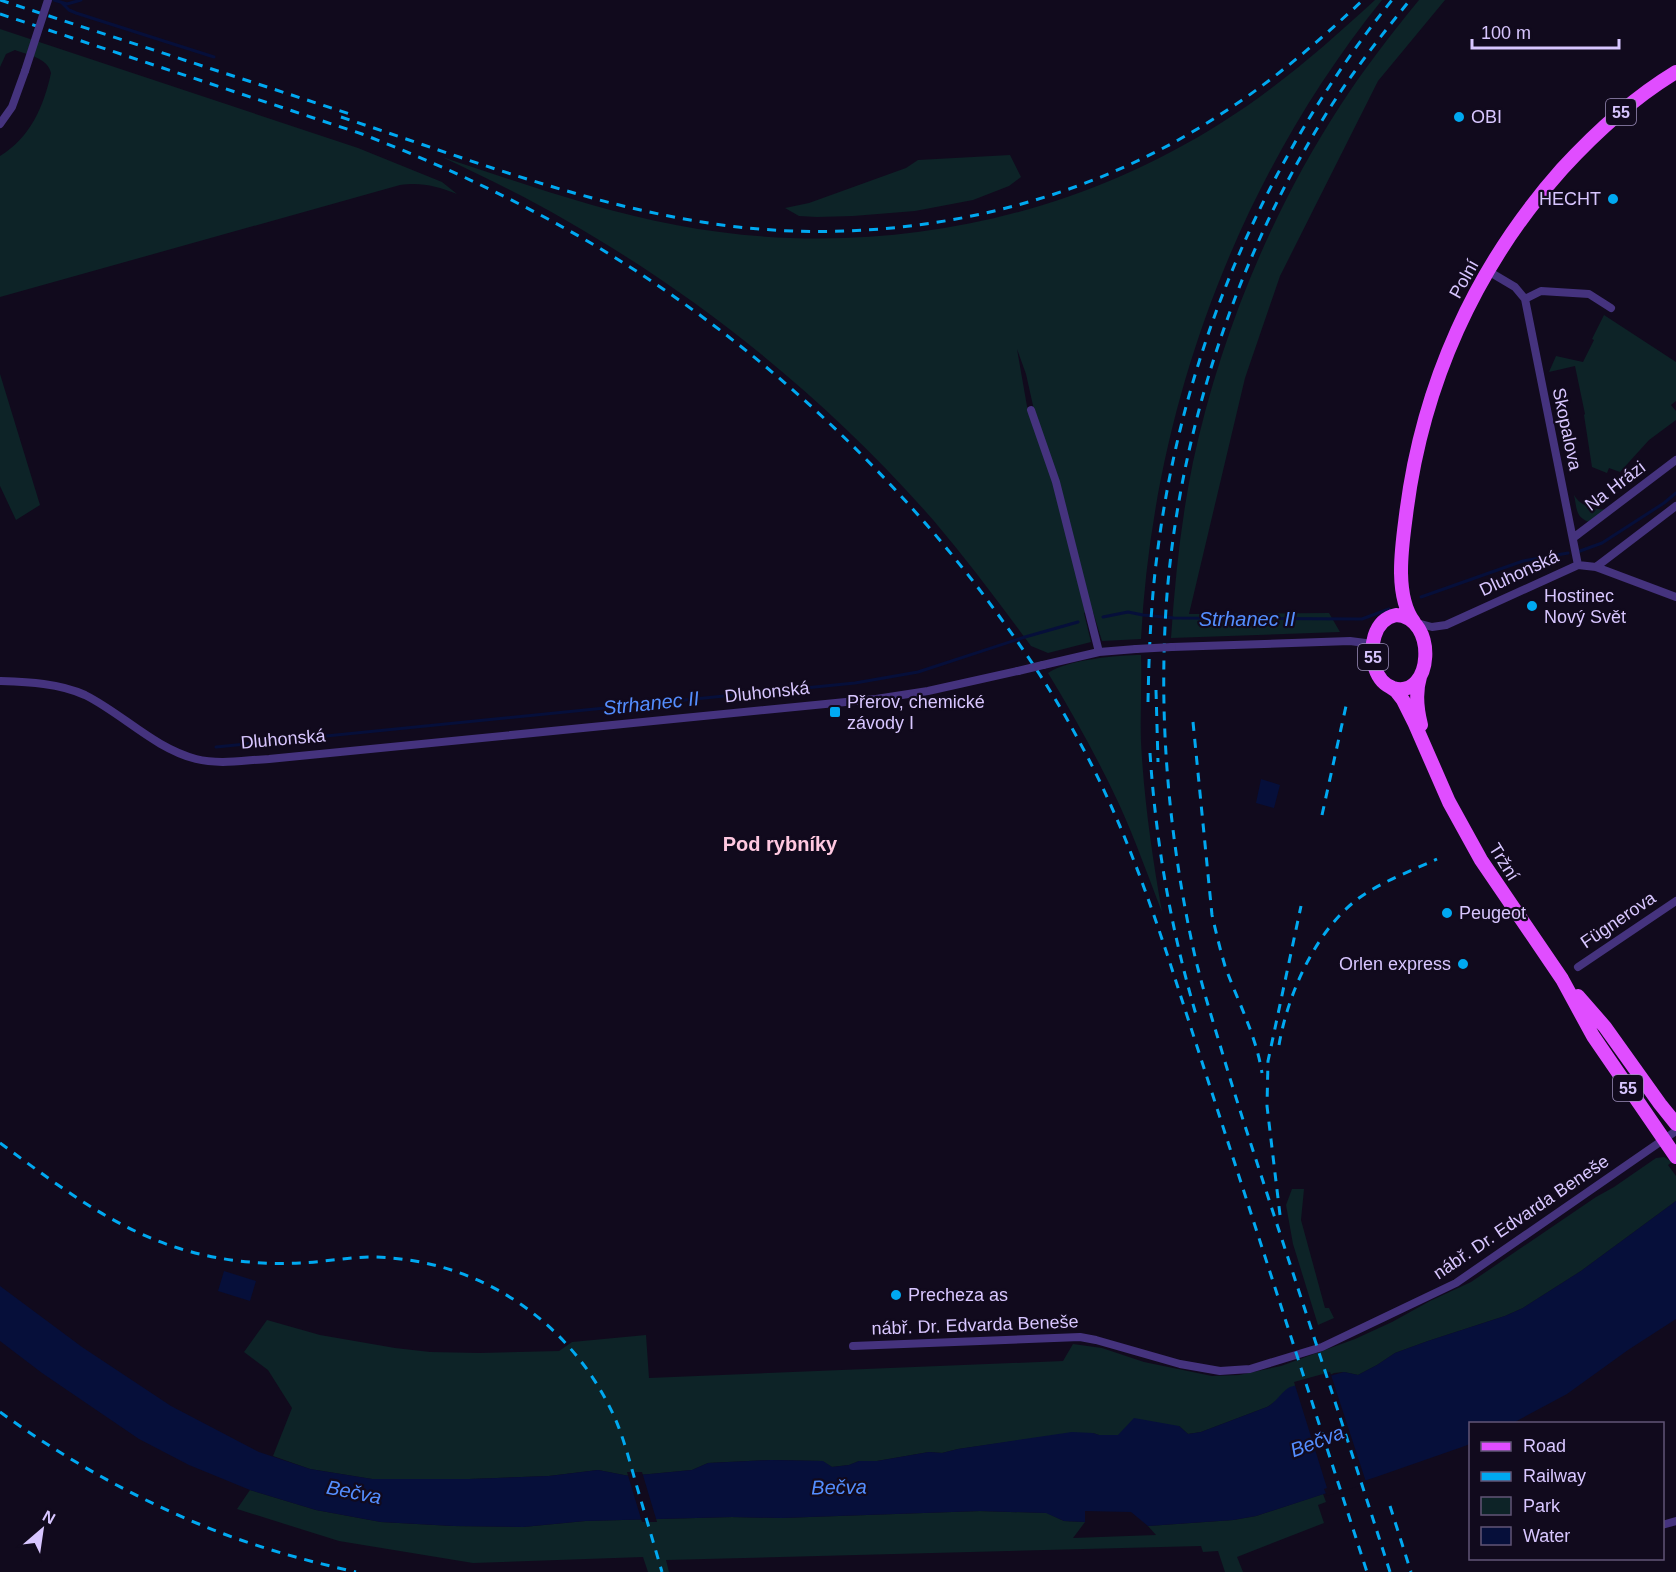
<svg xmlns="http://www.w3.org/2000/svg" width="1676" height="1572" font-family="Arial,sans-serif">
	<rect width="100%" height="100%" fill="#110a1d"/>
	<path fill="#0d2327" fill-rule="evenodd" d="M1375,0H1382C1237,180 1153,409 1141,639L1102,641L1093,612L1084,613L1091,642L1048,653L1031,646C1000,604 968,561 934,521C829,401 705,300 567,221C526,197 484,177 442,157C519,182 596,210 676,225C863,261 1060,225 1221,123C1277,88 1326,45 1375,0ZM1017,349L1026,374L1034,410L1028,412Z
		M1419,0H1445L1378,81L1280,276L1245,378L1189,614L1329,613L1340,632L1171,638C1175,579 1181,520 1193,462C1220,337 1270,214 1340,106C1364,69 1391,34 1419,0Z
		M0,29L358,148L442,182L457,194C436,186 422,182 400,185L0,297V156C30,138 44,106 51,73C48,58 28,55 15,50L6,54L0,67Z
		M1010,155L1021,177L1009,186L973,200L915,211L853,216L817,217L799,216L785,208L809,203L906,168L918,160Z
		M1604,315L1676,362V401L1671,405L1676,411V420L1649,440L1620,472L1609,468L1607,473L1592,467L1584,415L1585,414L1575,366L1549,372L1556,356L1583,362L1594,340L1592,339Z
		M0,374L40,505L16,520L0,486Z
		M1574,495C1579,505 1595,511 1607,509L1589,522C1575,517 1577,508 1574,495Z
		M1141,655C1142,684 1140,713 1141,742C1144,800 1152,855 1162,912C1148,876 1135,839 1119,804C1098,759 1074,716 1048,673C1066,660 1118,655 1141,655Z
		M1664,1157L1672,1162L1668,1165L1676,1176V1201L1581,1271L1523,1308L1505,1316L1428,1341L1395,1353L1377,1365L1358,1375L1344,1372L1334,1373L1276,1401L1267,1407L1201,1432L1188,1434L1179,1426L1118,1435H1099L1093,1433H1072L958,1449L942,1453L929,1452L877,1461H859L849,1465L832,1467L822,1461L771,1460L708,1463L692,1470L629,1476L598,1470L549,1476L470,1479H372L310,1469L273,1456L292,1408L268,1370L244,1352L267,1320L320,1335L395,1348L430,1352L479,1353L559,1351L572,1342L646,1335L649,1378L1063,1361L1073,1344L1102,1348L1144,1362L1212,1376L1239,1375L1281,1366L1355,1339L1392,1322L1430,1301L1471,1282L1596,1197L1614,1187L1656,1158Z
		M1292,1189H1304L1301,1220L1325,1308H1329L1334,1318L1318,1325L1293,1244L1286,1205Z
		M250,1490L316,1510L381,1522L453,1526L523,1527L585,1521L732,1517L781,1518L980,1511L1047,1513L1064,1521L1085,1522L1073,1538L1156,1535L1148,1526L1233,1520L1256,1516L1323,1494L1326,1502L1318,1505L1324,1523L1237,1557L1243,1572H1225L1218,1551L1203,1552L1201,1546L666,1560L669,1572H648L643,1557L473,1563L339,1541L237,1509Z"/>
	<path fill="#060f3a" d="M1261,779L1280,785L1274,808L1256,803Z
		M1676,1201V1319L1628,1350L1567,1394L1513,1423L1470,1424V1444L1462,1447L1376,1477L1256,1516L1233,1520L1148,1526L1131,1512L1085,1511V1522L1064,1521L1046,1513L980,1511L781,1518L732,1517L585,1521L523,1527L453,1526L381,1522L316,1510L250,1490L189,1465L139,1439L42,1373L0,1341V1286L82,1347L171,1406L259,1452L310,1469L372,1479H470L549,1476L598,1470L629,1476L692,1470L708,1463L771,1460L823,1461L832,1467L849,1465L859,1461H877L929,1452L942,1453L958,1449L1072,1432L1093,1433L1099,1435H1118L1134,1418L1179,1426L1188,1434L1201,1432L1267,1407C1277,1402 1281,1392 1290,1387L1344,1372L1358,1375L1377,1365L1395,1353L1428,1341L1505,1316L1523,1308L1581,1271Z
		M224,1271L256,1281L250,1301L218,1291Z"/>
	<path fill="#110a1d" d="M1330,1372L1366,1482L1368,1483L1327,1496L1324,1489L1327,1488L1294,1382Z
		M627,1472H642L657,1522H642Z"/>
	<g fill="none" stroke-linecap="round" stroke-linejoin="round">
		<path stroke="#060f3a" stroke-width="3" d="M54,0L67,4L81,0
			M61,2L69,10L76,13L214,57
			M1580,551L1602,543L1664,503L1676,493
			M1421,597L1523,561L1568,553
			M1103,617L1128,612L1143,615L1174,618L1362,619L1389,609
			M216,747L855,683L918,672L1025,637L1078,622"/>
		<path stroke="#45337e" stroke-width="8" d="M0,124L12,107L25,71
			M1488,271L1515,287L1525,299L1578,565
			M1525,299L1541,291L1589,294L1611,308
			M1031,410L1056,482L1099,652
			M1573,538L1676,460
			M1596,567L1676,506
			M1417,623L1432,627L1446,625L1578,565L1596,567L1676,597
			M1172,647L1350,641L1373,644
			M1043,665L1099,652L1136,649
			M0,681C28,682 59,683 85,695C123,714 154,748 196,759C220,765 245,760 269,759L876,699L928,691L1018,671
			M1578,967L1676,901
			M853,1346L1080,1337L1096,1340L1180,1364L1220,1371L1250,1369L1322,1347L1456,1283L1676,1131
			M1662,1525L1676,1521"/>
		<path stroke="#e04dff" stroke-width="14" d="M1396,615C1438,617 1433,700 1393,688C1384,685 1378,677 1375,668C1369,648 1373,620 1396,615Z
			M1414,622C1394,595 1402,546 1406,515C1422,385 1475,267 1562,169C1596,132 1633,98 1676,72
			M1420,677C1415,693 1417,709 1421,725
			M1390,687L1396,691L1403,700L1414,722L1449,802L1481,860L1562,979L1593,1036L1676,1157
			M1578,996L1605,1027L1660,1104L1676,1124"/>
		<path stroke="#00a9f1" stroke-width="3" stroke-dasharray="9 8" stroke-linecap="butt" d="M0,0L353,115
			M0,14L362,134C445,166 525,204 601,249C745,336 873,452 976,585C1014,635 1050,686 1079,741C1118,812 1145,887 1170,963L1367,1572
			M341,117C459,156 578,202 702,222C879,251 1071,213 1221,114C1273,81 1319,41 1363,0
			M1156,690L1158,762
			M1148,702C1149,650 1151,599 1158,548C1184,348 1266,157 1392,0
			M1193,722L1212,915C1216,932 1220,949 1225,966C1238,1002 1256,1035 1262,1073
			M1150,753C1156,844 1171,930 1197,1018
			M1322,815L1346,706
			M1279,1045C1288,993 1316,930 1359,898C1383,881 1411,871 1437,859
			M0,1143C59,1186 116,1231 188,1251C224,1261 263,1265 300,1263C324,1262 349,1257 373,1257C478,1259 570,1320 614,1416C623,1436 629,1459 635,1480C644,1511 653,1541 662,1572
			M1280,1215L1267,1106L1268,1061L1301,906
			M0,1412C69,1462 145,1504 224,1534C267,1550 311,1562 356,1572
			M1390,1506L1411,1572
			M1390,1572C1351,1450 1311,1328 1271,1206C1255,1156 1238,1106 1223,1055C1212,1018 1200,981 1192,943C1170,839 1160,733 1165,627C1173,446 1236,252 1335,100C1358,65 1384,32 1410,0"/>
		<path stroke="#45337e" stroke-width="8" d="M25,71L48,0
			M1136,649L1172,647
			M1018,671L1043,665"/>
	</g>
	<g fill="#00a9f1" stroke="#110a1d" stroke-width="2">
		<circle cx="1459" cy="117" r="6"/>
		<circle cx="1613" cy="199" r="6"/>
		<circle cx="1532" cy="606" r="6"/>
		<rect x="829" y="706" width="12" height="12" rx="3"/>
		<circle cx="1447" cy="913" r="6"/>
		<circle cx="1463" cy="964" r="6"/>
		<circle cx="896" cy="1295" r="6"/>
	</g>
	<g text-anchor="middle" stroke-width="4.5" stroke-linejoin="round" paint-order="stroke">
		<g fill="#110a1d" stroke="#9c8ebb" stroke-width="1.5">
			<rect x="1606" y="99" width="30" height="26" rx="4.5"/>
			<rect x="1358" y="644" width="30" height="26" rx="4.5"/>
			<rect x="1613" y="1075" width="30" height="26" rx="4.5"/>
		</g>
		<g font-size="16" font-weight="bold" fill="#d8c6ff">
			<text x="1621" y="118">55</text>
			<text x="1373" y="663">55</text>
			<text x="1628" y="1094">55</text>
		</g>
		<g font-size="18" fill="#d8c6ff" stroke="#110a1d" text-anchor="start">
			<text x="1471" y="123">OBI</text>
			<text x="1601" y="205" text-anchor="end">HECHT</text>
			<text x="1544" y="602">Hostinec<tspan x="1544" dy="21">Nový Svět</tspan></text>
			<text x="847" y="708">Přerov, chemické<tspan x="847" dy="21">závody I</tspan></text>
			<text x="1459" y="919">Peugeot</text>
			<text x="1451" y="970" text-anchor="end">Orlen express</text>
			<text x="908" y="1301">Precheza as</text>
		</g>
		<g font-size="18" fill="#d8c6ff" stroke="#110a1d">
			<text transform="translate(1464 279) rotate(-61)" y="6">Polní</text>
			<text transform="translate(1567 429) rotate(78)" y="6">Skopalova</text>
			<text transform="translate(1615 486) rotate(-37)" y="6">Na Hrázi</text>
			<text transform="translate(1519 573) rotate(-25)" y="6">Dluhonská</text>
			<text transform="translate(767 692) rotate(-6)" y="6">Dluhonská</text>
			<text transform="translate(283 739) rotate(-5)" y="6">Dluhonská</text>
			<text transform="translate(1504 862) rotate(58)" y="6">Tržní</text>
			<text transform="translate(1618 920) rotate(-34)" y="6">Fügnerova</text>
			<text transform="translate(1521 1217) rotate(-34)" y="6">nábř. Dr. Edvarda Beneše</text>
			<text transform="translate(975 1325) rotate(-2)" y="6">nábř. Dr. Edvarda Beneše</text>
		</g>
		<g font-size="20" font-style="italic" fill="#548eff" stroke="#110a1d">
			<text x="1247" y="626">Strhanec II</text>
			<text transform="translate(651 703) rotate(-6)" y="7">Strhanec II</text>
			<text transform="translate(1317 1441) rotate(-21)" y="7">Bečva</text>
			<text transform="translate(839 1487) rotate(-1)" y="7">Bečva</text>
			<text transform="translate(354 1492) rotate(11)" y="7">Bečva</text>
		</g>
		<g font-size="20" font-weight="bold" fill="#ffc8e0" stroke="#110a1d">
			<text x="780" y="851">Pod rybníky</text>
		</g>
	</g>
	<rect x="1469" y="1422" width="195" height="138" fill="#110a1d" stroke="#615577" stroke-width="1.5"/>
	<rect x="1481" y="1442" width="30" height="9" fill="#e04dff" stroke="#615577" stroke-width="1.5"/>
	<text x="1523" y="1452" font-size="18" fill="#d8c6ff">Road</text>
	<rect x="1481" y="1472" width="30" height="9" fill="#00a9f1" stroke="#615577" stroke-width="1.5"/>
	<text x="1523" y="1482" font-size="18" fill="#d8c6ff">Railway</text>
	<rect x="1481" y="1497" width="30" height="18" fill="#0d2327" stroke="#615577" stroke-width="1.5"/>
	<text x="1523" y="1512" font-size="18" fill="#d8c6ff">Park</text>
	<rect x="1481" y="1527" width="30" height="18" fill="#060f3a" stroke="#615577" stroke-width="1.5"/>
	<text x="1523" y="1542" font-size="18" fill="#d8c6ff">Water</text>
	<g transform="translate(42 1530) rotate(29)" stroke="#110a1d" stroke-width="4.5" paint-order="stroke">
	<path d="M0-4.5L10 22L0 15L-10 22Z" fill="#d8c6ff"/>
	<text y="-9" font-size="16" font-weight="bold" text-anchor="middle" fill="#d8c6ff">N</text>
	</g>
	<path d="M1472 39v9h147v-9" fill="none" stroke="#d8c6ff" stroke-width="3"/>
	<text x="1481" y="39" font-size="18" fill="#d8c6ff" stroke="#110a1d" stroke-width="4.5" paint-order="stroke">100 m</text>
</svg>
